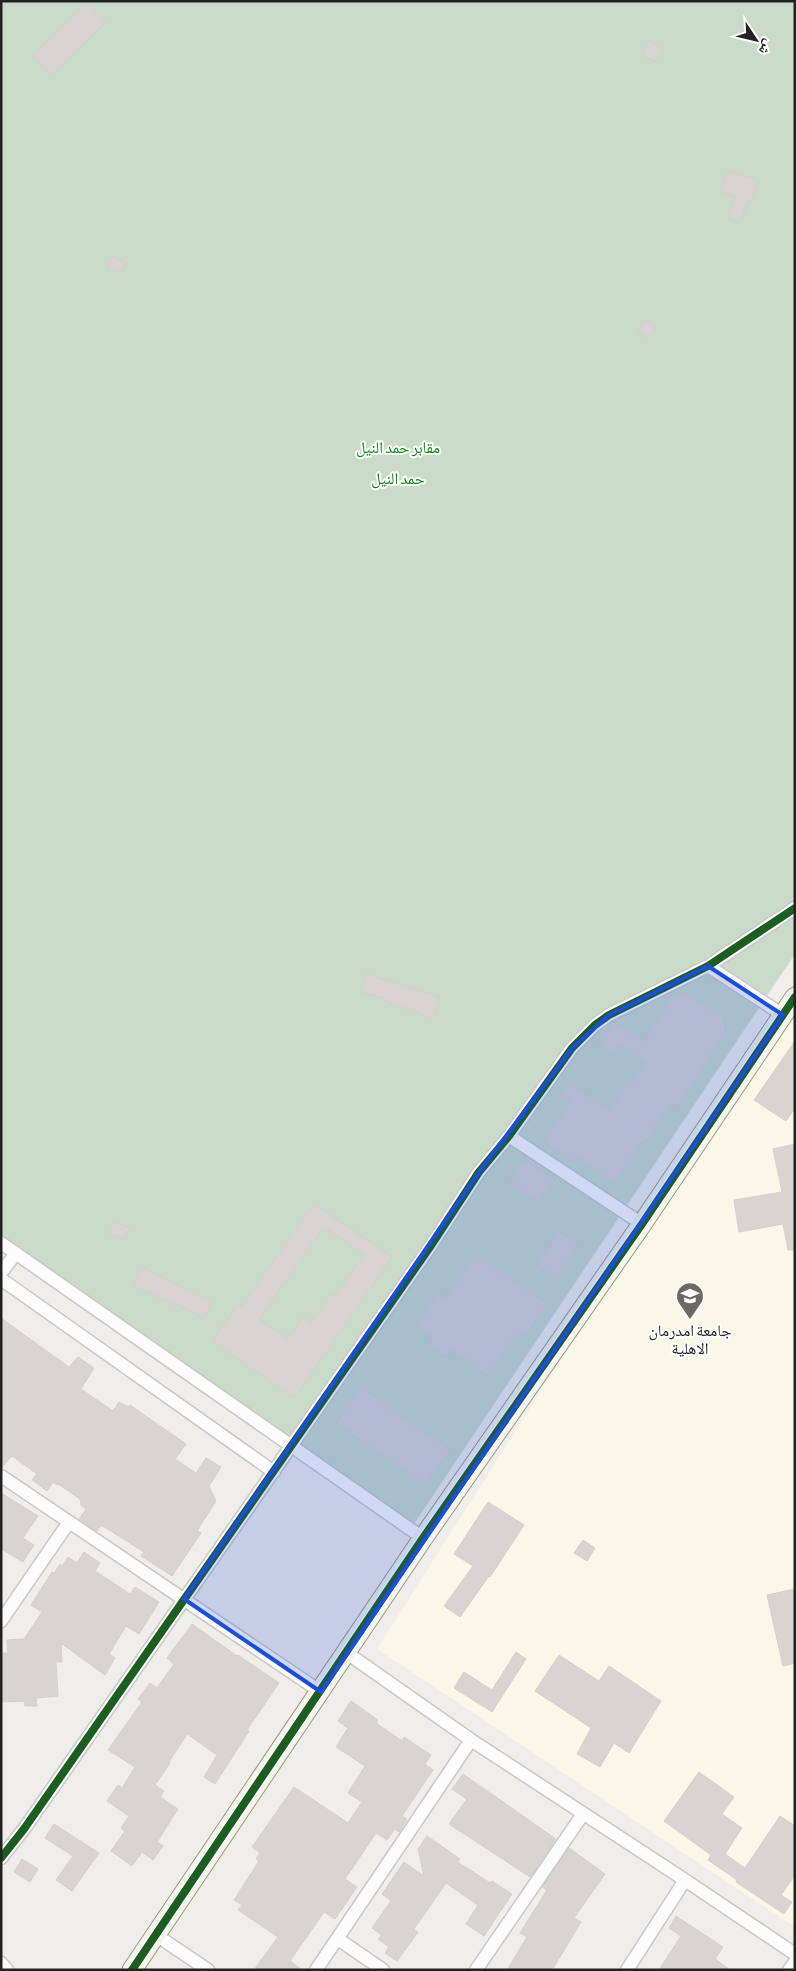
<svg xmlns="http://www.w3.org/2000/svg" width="796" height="1971" font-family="'Asap Condensed','Noto Naskh Arabic',sans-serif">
	<rect width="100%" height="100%" fill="#f0eeeb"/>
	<path fill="#f8f7e8" d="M795,991V1927L377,1649Z"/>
	<path fill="#cadbca" d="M1,1H795V954L412,1527L1,1251Z"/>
	<path fill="#d7d4d2" stroke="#d3d0cc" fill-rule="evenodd" d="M87,3L106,22L52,75L33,55Z
		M649,41L663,48L655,62L642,55Z
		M727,171L758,180L752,201L748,200L741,222L728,218L735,196L721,192Z
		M113,256L126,262L120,273L107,267Z
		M645,320L656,327L648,338L638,331Z
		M366,974L440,997L433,1018L384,1001V998L361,992Z
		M686,993L724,1017L726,1032L677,1109L670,1105L644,1144L642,1142L614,1183L577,1157L574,1163L543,1142L570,1102L561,1096L570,1083L610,1109L627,1083L630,1085L645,1062L619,1045L612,1055L598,1045L615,1021L643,1041L673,996Z
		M795,1041V1108L786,1121L754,1100Z
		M795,1144V1250H788L783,1224L739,1232L734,1200L782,1192L773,1149Z
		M524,1159L555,1179L539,1203L508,1183Z
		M314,1204L392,1257L294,1398L213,1341L238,1304L242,1306ZM322,1229L325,1231L327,1229L364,1255L335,1296L331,1293L311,1323L303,1317L288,1339L259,1319Z
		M115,1222L129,1228L124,1240L109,1233Z
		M558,1231L579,1243L556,1279L536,1266Z
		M476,1254L547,1304L524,1338L518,1333L488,1376L451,1350L446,1358L428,1345L432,1338L415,1326L438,1293L445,1298Z
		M141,1267L212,1301L204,1318L177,1305L176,1306L133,1285Z
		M1,1318L69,1367L78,1357L94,1368L81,1389L113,1411L119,1402L128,1407L130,1405L186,1444L175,1459L196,1473L206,1458L221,1467L209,1486L216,1501L197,1531L201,1533L172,1576L141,1556L144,1552L101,1525L97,1531L79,1519L86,1509L81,1505L80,1499L58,1484L57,1485L53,1482L47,1491L32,1480L37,1474L12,1456L1,1468Z
		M361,1387L451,1450L424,1485L385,1456L384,1457L336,1423Z
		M1,1493L38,1516L23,1538L34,1545L23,1562L1,1549Z
		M488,1502L524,1525L490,1577L489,1576L460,1617L444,1606L473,1566L454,1554Z
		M583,1540L595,1548L587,1561L574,1553Z
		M84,1552L100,1563L95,1571L130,1594L135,1587L159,1602L139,1634L126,1626L109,1654L115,1658L105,1675L61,1643L62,1662H56L58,1696L36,1698L37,1706H25L24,1701L1,1702V1653H8L7,1640L24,1639L42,1612L31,1605L52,1572L54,1573L60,1564L62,1566L68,1557L77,1563Z
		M795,1589V1663L783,1666L767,1595Z
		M192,1624L237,1656L238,1655L279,1683L247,1730L249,1731L215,1784L204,1777L217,1755L187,1734L169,1762L170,1763L155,1785L164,1791L160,1797L178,1809L157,1842L163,1846L153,1860L142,1852L132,1866L111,1851L125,1831L121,1828L129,1816L107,1801L118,1785L122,1788L135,1767L108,1750L142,1702L138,1699L150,1683L157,1688L174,1664L167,1658Z
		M516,1652L526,1659L492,1712L454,1688L464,1672L492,1690Z
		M559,1655L599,1681L609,1666L661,1701L629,1753L614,1743L600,1767L577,1754L591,1728L535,1691Z
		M351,1701L378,1720L376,1723L402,1741L404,1737L431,1755L425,1764L433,1770L402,1816L407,1819L399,1832L395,1829L387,1840L376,1833L345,1879L357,1887L335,1919L324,1912L290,1961L302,1970H254L278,1937L238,1910L242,1905L234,1900L259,1861L256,1859L260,1853L252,1847L294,1787L348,1823L362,1802L348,1793L365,1766L336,1747L348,1728L338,1721Z
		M699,1772L734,1797L722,1814L742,1828L725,1854L745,1868L780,1816L795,1826V1875L781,1895L792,1902L784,1914L736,1882L737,1880L708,1860L711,1855L664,1821Z
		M463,1774L556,1839L530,1877L449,1824L467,1799L452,1789Z
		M54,1824L99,1853L72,1891L56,1880L73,1856L45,1838Z
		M427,1836L460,1859L458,1862L490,1883L492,1881L512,1894L484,1936L466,1924L478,1905L446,1883L414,1929L418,1932L397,1961L385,1953L389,1947L378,1939L382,1935L372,1928L391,1901L382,1894L404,1862L424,1876L418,1849Z
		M569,1848L605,1874L574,1918L581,1922L552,1970H507L527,1937L520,1933L547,1890L542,1887Z
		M22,1859L38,1869L30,1882L14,1872Z
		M676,1916L723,1947L715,1959L730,1970H659L681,1936L669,1928Z"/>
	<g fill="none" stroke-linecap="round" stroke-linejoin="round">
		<g stroke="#c9c8c7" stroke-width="15">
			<path id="street" d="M708,966L783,1015
				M509,1136L642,1224
				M1,1243L423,1538
				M1,1273L16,1253
				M1,1279L274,1472
				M1,1476L321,1692
				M1,1621L69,1522
				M347,1653L471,1740L685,1880L795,1954
				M1,1858L24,1829L430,1247L479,1172L509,1136L572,1048L595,1025L609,1015L708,966L795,908
				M156,1935L208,1970
				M338,1939L383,1970
				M1,1963L7,1970
				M316,1970L471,1740
				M476,1970L583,1814
				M627,1970L685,1880
				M789,1970L795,1962"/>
		</g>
		<g stroke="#999a82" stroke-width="21">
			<path id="secondary" d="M132,1970L423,1538L642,1224L795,997"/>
		</g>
		<use href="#street" stroke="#fdfcfc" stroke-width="12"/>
		<use href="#secondary" stroke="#f4f4ed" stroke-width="19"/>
		<g stroke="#fff" stroke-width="11">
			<path id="cycleway" d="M1,1858L24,1829L430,1247L479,1172L509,1136L572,1048L595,1025L609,1015L708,966L795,908
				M132,1970L423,1538L642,1224L795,997"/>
		</g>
		<use href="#cycleway" stroke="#1b5e20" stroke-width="8"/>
	</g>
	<path fill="#1d4ed8" fill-opacity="0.2" stroke="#1d4ed8" stroke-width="4" stroke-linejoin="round" d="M708,966L783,1015L321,1692L184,1599L479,1172L572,1048L609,1015Z"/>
	<defs>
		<g id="university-pin" transform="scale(1.4375)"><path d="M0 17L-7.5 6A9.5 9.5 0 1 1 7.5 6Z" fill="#6a6968" stroke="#fff"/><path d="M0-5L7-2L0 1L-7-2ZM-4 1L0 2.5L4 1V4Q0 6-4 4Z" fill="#fff"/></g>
	</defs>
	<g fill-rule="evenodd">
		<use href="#university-pin" x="690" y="1296"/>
	</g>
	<g text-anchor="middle" stroke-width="4" stroke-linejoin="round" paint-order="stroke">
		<g font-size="16" fill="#0c8416" stroke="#fff">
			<text x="398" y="453">مقابر حمد النيل</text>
			<text x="398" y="484">حمد النيل</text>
		</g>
		<g font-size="16" fill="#222" stroke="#fff">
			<text x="690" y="1336">جامعة امدرمان<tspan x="690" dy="18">الاهلية</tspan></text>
		</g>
	</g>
	<rect width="796" height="1971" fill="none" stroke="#222222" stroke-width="5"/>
	<g transform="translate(756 40) rotate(125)" stroke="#ffffff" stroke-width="4" paint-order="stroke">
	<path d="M0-4L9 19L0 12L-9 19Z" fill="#222222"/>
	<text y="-8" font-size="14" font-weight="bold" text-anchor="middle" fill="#222222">ش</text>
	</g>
</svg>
